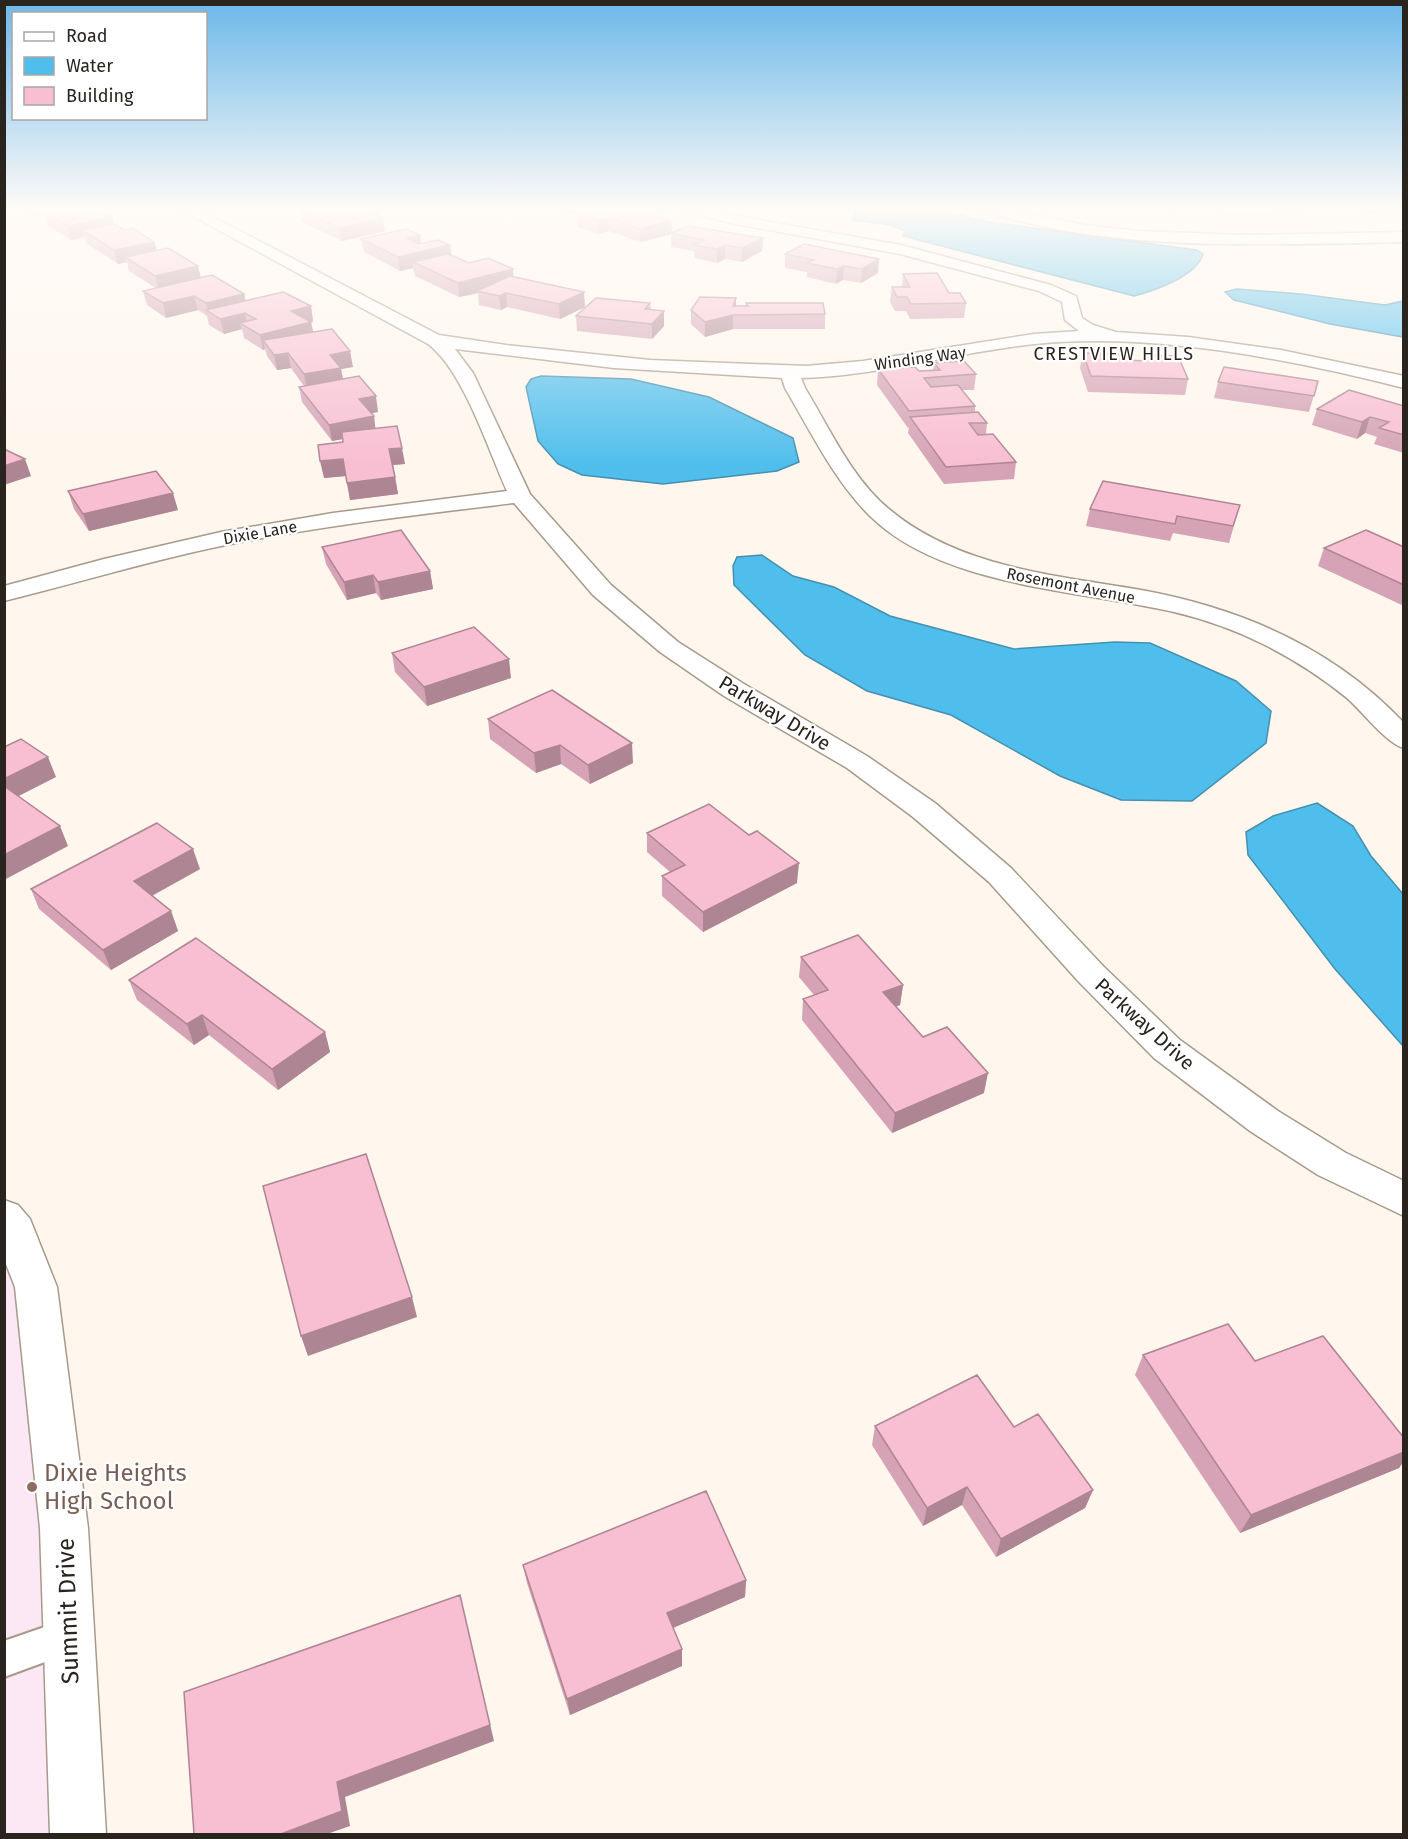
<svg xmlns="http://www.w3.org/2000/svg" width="1408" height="1839" font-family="'Fira Sans',sans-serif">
	<rect width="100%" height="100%" fill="#fff6ed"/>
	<path fill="#fce7f5" d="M4,1217L68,1637L78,1834H5Z"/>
	<path fill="#50beec" stroke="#4490ae" stroke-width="1.5" d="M853,208H930L988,222L1182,248L1197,250L1203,254C1197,276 1154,291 1134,296L903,236L905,231L891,225L853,220L856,212Z
		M1237,289L1301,294L1385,305L1403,301V337L1330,324L1234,300L1225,292Z
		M541,376L631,379L709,397L793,438L799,462L777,471L663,484L582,475L558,464L538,441L526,387L531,379Z
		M762,555L793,576L834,587L890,616L1014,649L1115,642L1150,643L1236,681L1271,711L1266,743L1192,801L1121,800L1060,776L951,715L867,691L805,655L734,585L733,566L737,557Z
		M1317,803L1353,826L1371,856L1403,894V1046L1335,969L1248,855L1246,832L1273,816Z"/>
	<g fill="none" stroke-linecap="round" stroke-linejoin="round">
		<g stroke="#a79a8b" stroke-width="4">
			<path id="service" d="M68,1619L80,1625L86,1637L80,1649L4,1677V1641Z"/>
		</g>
		<g stroke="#a79a8b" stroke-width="3">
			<path id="minor" d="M178,208H196L439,335L506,345L650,360L806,366L863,361L1034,334L1079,331L1065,320L1062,302L1039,291L900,254L730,223L685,211L683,208H706L731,215L901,245L1051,285L1076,296L1082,318L1093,325L1116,332L1188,337L1281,350L1404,376V388C1290,359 1152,332 1035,344C957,352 880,376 801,378L805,388C830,429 852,479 890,510C960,568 1055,575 1141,590C1240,608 1334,648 1404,723V748C1387,744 1362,711 1347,698C1321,677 1293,659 1263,644C1235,630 1204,619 1174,612C1080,590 942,587 870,516C834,480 811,432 785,388L782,378L614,368L455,349L473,373L530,494L611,585L678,642L744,684L867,756L935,803L1011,868L1103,966L1180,1040L1278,1111L1346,1153L1404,1181V1216L1318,1175L1250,1131L1154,1058L1079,982L989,882L913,817L847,768L724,696L660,652L593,595L514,503C416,515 318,526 221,546C148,561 77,583 4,601V586L104,559L221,532L333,513L507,491C488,449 463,370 428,344Z
				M977,208H1000L1085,225L1138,231L1246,235L1404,232V242C1298,244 1191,249 1085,234C1049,229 1014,220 979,211Z
				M4,1200L18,1205L30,1219L57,1287L88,1528L106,1834H50L40,1528L15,1287L4,1259Z"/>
		</g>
		<use href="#service" fill="#fff" fill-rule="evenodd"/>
		<use href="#minor" fill="#fff" fill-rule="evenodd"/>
	</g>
	<path fill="#d5a3b5" d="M18,208H94L112,217L114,224L124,230L154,242L157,250L198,266L201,278L244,294L246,301L311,306L313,321L311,322L313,332L353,367L341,369L343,379L378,412L371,413L374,416L375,428L405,464L393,465L398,494L350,500L346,476L324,478L343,442V439L332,441L302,402L299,387L304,386L291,368L277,370L267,356L265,349L263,350L244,338L242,329L224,334L209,325L207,316L198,310L166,318L147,305L143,291L156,288L129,271L127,262L118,264L86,243L84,237L71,240L48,226L44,214L33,216Z
		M269,208H291L277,211Z
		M553,208H590V209L569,214Z
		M1139,208H1175V211Z
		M1214,208H1302L1301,213H1288L1287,215L1222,216Z
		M1356,208H1404V212L1367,214Z
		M300,209L382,213L375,215L385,231L342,241L302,222Z
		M577,214L671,220L672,233L762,251L742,262L725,259L717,263L694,258V251L671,247V234L640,242L609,231L599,234L578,227Z
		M420,235L421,243L451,255L469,263L513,269V277L585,307L560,319L507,307L501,310L479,305L478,293L459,297L415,276L413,268L400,271L364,252L361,239Z
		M804,244L878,273L861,283L843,280L836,284L807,277V272L785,268V254Z
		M903,274L949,293L966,303L964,318L910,319L906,311H895L890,302L892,287H902Z
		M736,298V306H746V303L825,314V329H733L705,337L691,324V310Z
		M650,303L651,309L664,326L652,339L577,331L576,316Z
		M1083,353L1125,360L1143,361L1144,355L1188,379L1185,395L1088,392L1080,368Z
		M934,363L976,374L974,390H962L975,406V412L987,423L986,434L1016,462L1014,479L944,484L908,433L909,427L908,428L877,385L878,369L919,371L933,370Z
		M1318,381L1309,412L1214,398L1218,382Z
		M1404,406V453L1374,444L1377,437L1365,433L1357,439L1312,425L1317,409Z
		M68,491L178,510L89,531L74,509Z
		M1240,505L1229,543L1173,533L1170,541L1086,526L1090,509Z
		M322,547L430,571L433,589L381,600L376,593L347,600L326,564Z
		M1404,547V606L1318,566L1324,548Z
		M392,653L511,678L427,706L395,672Z
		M488,719L633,763L590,784L561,764L536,773L490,739Z
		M647,833L749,835L797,883L703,932L662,896V876L670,872L647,852Z
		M200,869L152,896L171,911L178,931L111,970L39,909L31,889Z
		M801,957L903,985L900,1005L896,1006L923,1037L984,1093L892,1133L802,1020L803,999L814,995L799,977Z
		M129,980L325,1032L330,1052L278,1090L209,1035L194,1045L137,1000Z
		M1143,1355L1255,1361L1404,1438V1461L1399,1468L1240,1533L1135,1375Z
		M875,1426L1014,1427L1093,1490L1085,1508L996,1557L962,1505L923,1526L872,1445Z
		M523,1565L746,1580L745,1597L673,1628L682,1666L570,1715L527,1583Z"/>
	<path fill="#ae8593" d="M31,208H76L33,216Z
		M276,208H291L277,211Z
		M355,208H381L382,213L357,218Z
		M569,208H590V209L569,214Z
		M112,217L115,230H82L84,237L71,240L68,226Z
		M383,218L385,231L342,241L339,228Z
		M608,218L609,231L599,234L598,221Z
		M671,220L672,234L640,242V229Z
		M420,235L421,249L407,238Z
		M763,238L762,251L742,262V248Z
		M154,242L158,255L125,257L127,262L118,264L114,250Z
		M450,245L452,259L413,262V268L400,271L398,257Z
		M725,245V259L717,263V249Z
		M879,259L878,273L861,283L862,269Z
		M198,266L201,280L159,290L155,276Z
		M844,266L843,280L836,284L837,269Z
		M513,269L514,283L477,291L478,293L459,297L458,283Z
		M584,292L585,307L560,319L559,304Z
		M506,293L507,307L501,310L499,296Z
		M244,294L247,309L208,312L206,303Z
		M194,296L198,310L166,318L163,303Z
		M736,298V312L733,315V329L705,337V322L733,306Z
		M311,306L313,321L294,326L291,311Z
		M664,311V326L652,339V324Z
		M245,313L248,327L240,323L242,329L224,334L220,319Z
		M311,322L314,337L263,340L265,349L263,350L260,335Z
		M350,351L353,367L341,369L344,384L307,390L304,374L330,355Z
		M288,353L291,368L277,370L274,355Z
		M376,396L378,412L361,415L359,399Z
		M374,416L376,433L332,441L329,425Z
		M1370,417L1365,433L1357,439L1362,422Z
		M402,448L405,464L392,465L389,449Z
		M25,459L31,476L4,485V466Z
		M343,459L346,476L324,478L320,461Z
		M395,477L398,494L350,500L347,483Z
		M173,493L178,510L89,531L83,514Z
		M430,571L433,589L381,600L378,582Z
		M373,575L376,593L347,600L344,582Z
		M509,659L511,678L427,706L424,687Z
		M632,743L633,763L590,784L588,765Z
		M560,745L561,764L536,773L534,753Z
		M48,757L56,777L7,802L4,796V779Z
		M60,826L68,846L4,880V855Z
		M193,849L200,869L142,901L134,881Z
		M799,863L797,883L703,932V912Z
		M171,911L178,931L111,970L103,950Z
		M903,985L900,1005L881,1012L883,992Z
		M202,1015L209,1035L194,1045L187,1024Z
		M325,1032L330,1052L278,1090L272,1069Z
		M988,1073L984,1093L892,1133L895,1113Z
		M412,1297L417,1317L308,1356L301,1336Z
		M1404,1452V1461L1399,1468L1240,1533L1251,1515Z
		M967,1487L962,1505L923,1526L927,1508Z
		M1093,1490L1085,1508L996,1557L1001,1539Z
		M746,1580L745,1597L668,1630L667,1613Z
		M460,1595L494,1741L345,1797L350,1826L327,1834H281L337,1782Z
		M682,1649V1666L570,1715L567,1699Z"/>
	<path fill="#f8bed2" stroke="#ae8593" stroke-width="1.5" d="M71,208H94L112,217L68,226L44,213Z
		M305,208H360L383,218L339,228L300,209Z
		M601,208H633L671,220L640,229L608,218L598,221L577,214Z
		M114,224L124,230L133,228L154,242L114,250L82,230Z
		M688,226L763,238L742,248L725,245L717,249L694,245L704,240L671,233Z
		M406,229L420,235L407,238L419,244L438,240L450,245L398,257L361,239Z
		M804,244L879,259L862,269L844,266L837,269L807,263L814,260L785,254Z
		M168,248L198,266L155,276L125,257Z
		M448,254L469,263L488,258L513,269L458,283L413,262Z
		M937,273L949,293H960L966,303L911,304L907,297H897L892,287H910L903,274Z
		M212,275L244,294L206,303L194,296L163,303L143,291Z
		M510,276L584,292L559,304L506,293L499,296L477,291Z
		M283,292L311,306L291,311L311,322L260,335L240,323L256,319L245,313L220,319L206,310Z
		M700,297L736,298L733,306H748L746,303H823L825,314L733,315L705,322L691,310Z
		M596,298L650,303L645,309L664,311L652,324L576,316Z
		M332,329L350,351L330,355L341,368L304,374L288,353L274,355L263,340Z
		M1083,353L1123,354L1125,360L1147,361L1144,355L1178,356L1188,379L1091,376Z
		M964,361L976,374L924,378L931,387L958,385L975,406L909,411L878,369L915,367L919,371L940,370L934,363Z
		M1224,367L1318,381L1314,396L1218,382Z
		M359,376L376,396L359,399L374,416L329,425L299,387Z
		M1349,390L1404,406V435L1379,428L1389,422L1370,417L1362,422L1317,409Z
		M978,412L987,423H969L978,435L993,434L1016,462L946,467L910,417Z
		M397,426L402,448L389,449L395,477L347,483L343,459L320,461L318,445L343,442L342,432Z
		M4,449L25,459L4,466Z
		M156,471L173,493L83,514L68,491Z
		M1103,481L1240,505L1233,526L1177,516L1175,524L1090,509Z
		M401,530L430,571L378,582L373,575L344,582L322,547Z
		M1366,530L1404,547V585L1324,548Z
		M474,627L509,659L424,687L392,653Z
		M552,690L632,743L588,765L560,745L534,753L488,719Z
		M21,739L48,757L4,779V747Z
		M4,786L60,826L4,855Z
		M709,804L749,835L757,831L799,863L703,912L662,876L685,865L647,833Z
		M157,823L193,849L134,881L171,911L103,950L31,889Z
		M858,935L903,985L883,992L923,1037L947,1027L988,1073L895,1113L803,999L828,990L801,957Z
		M196,938L325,1032L272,1069L202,1015L187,1024L129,980Z
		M366,1154L412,1297L301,1336L263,1186Z
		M1228,1324L1255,1361L1323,1336L1404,1438V1452L1251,1515L1143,1355Z
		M977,1375L1014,1427L1038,1414L1093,1490L1001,1539L967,1487L927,1508L875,1426Z
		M706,1491L746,1580L667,1613L682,1649L567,1699L523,1565Z
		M460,1595L490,1725L337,1782L342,1811L281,1834H194L184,1692Z"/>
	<linearGradient id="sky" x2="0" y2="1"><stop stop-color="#6bb8ea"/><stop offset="0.45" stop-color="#fffbf7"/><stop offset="1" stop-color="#fffbf7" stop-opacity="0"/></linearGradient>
	<rect width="1408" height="465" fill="url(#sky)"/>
	<circle fill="#8d6e63" stroke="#fff" stroke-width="2" cx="32" cy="1487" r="6"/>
	<g text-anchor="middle" stroke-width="4.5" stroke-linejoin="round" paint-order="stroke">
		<g font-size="16" fill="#29241e" stroke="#fff">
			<text transform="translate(920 358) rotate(-8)" y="6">Winding Way</text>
			<text transform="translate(260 532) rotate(-10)" y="6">Dixie Lane</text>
			<text transform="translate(1071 585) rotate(11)" y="6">Rosemont Avenue</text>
		</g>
		<g font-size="18" letter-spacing="1.5" fill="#29241e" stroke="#fff">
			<text x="1114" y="360">CRESTVIEW HILLS</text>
		</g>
		<g font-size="20" fill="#29241e" stroke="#fff">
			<text transform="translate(775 713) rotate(31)" y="7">Parkway Drive</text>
			<text transform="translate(1145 1024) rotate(42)" y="7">Parkway Drive</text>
		</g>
		<g font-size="24" fill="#785e54" stroke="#fff" text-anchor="start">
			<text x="44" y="1481">Dixie Heights<tspan x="44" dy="28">High School</tspan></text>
		</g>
		<g font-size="24" fill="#29241e" stroke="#fff">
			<text transform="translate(68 1611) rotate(-92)" y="8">Summit Drive</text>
		</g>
	</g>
	<rect width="1408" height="1839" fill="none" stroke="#29241e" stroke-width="12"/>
	<rect x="12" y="12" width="195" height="108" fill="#ffffff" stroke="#a9a7a5" stroke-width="1.5"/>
	<rect x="24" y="32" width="30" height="9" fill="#ffffff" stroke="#a9a7a5" stroke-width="1.5"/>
	<text x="66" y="42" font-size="18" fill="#29241e">Road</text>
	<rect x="24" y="57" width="30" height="18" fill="#50beec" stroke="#a9a7a5" stroke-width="1.5"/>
	<text x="66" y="72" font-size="18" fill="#29241e">Water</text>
	<rect x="24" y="87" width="30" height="18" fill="#f8bed2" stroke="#a9a7a5" stroke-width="1.5"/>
	<text x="66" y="102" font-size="18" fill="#29241e">Building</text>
</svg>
